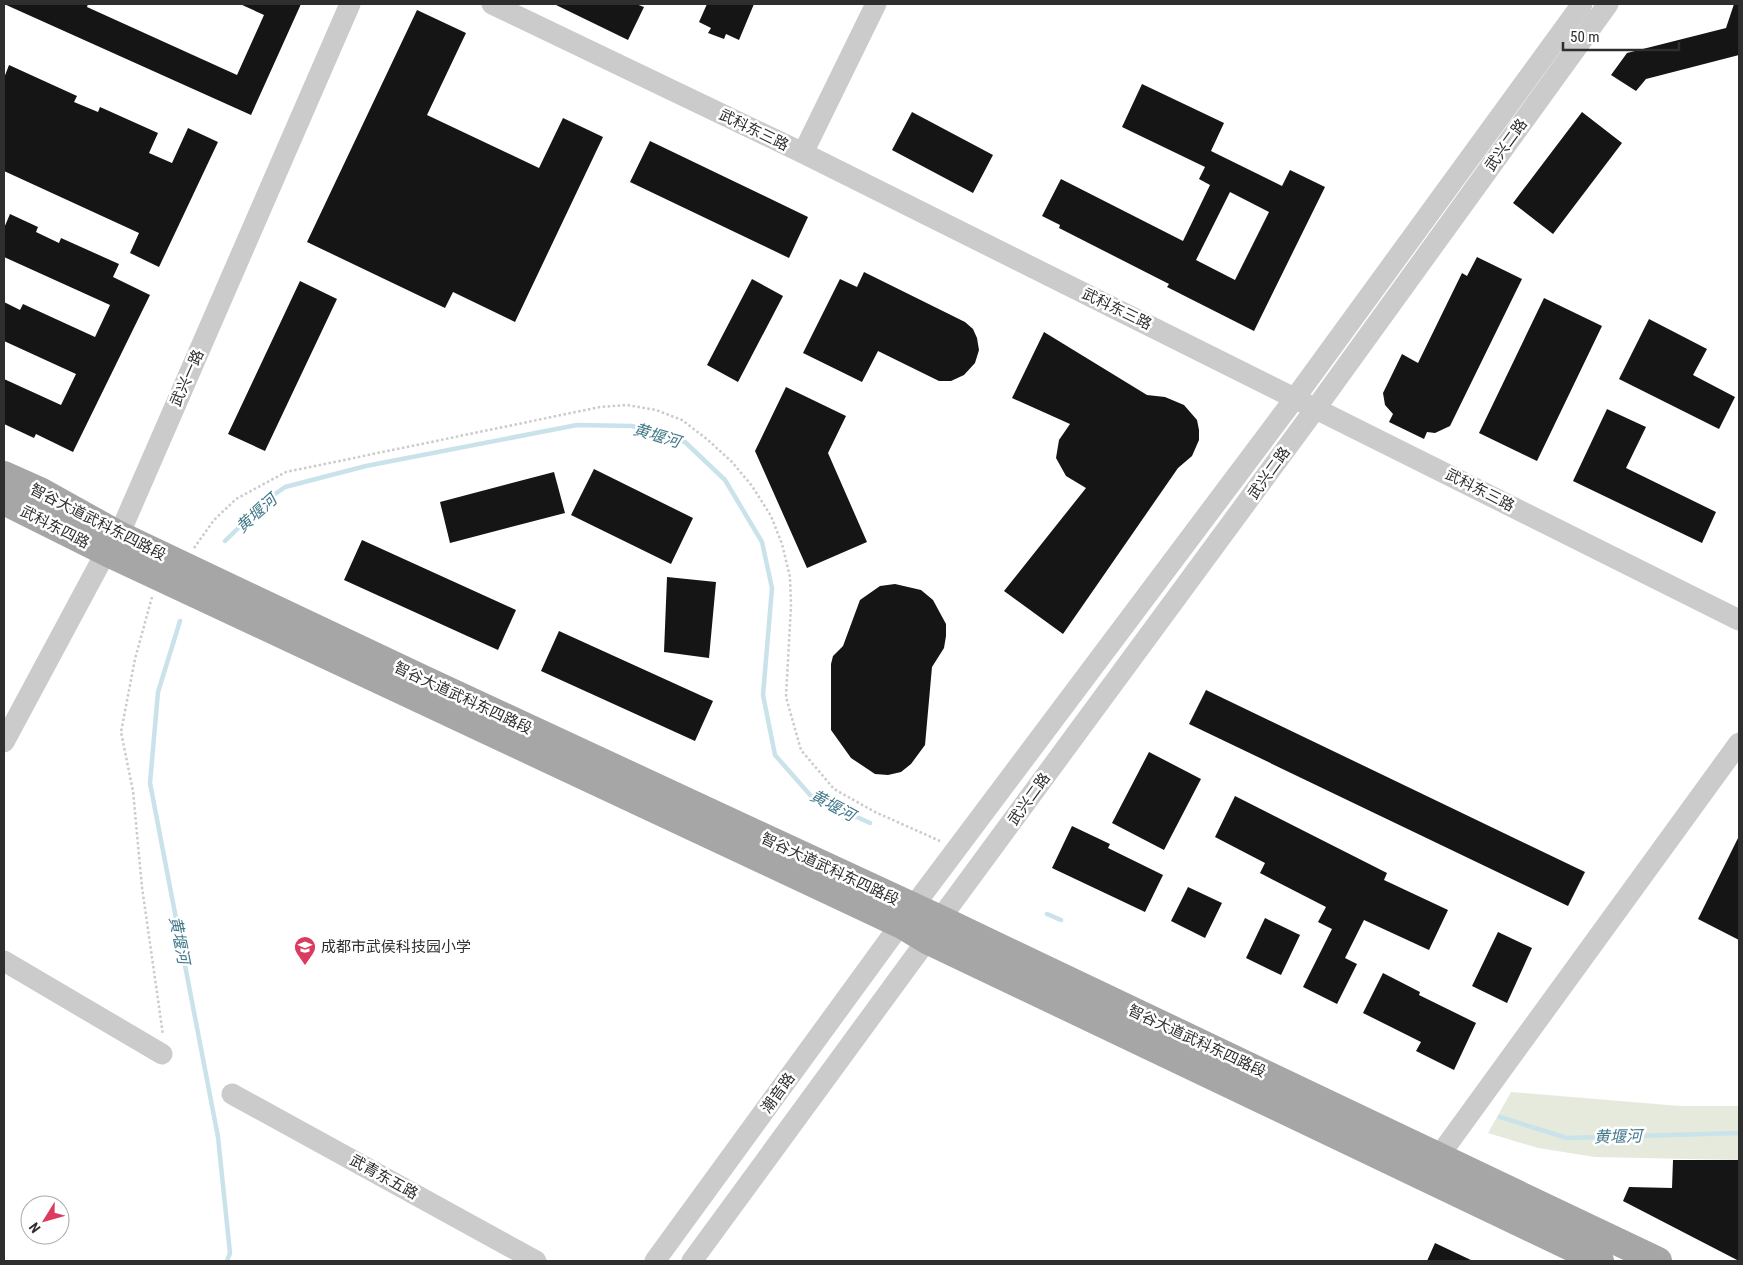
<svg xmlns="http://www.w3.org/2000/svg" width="1743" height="1265" font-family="'Roboto Condensed','Noto Sans SC',sans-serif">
	<rect width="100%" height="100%" fill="#fff"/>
	<path fill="#e6eadc" d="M1511,1092L1680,1106H1739V1160L1595,1157L1538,1148L1488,1133Z"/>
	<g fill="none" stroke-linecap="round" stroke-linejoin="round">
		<path stroke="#cae2e9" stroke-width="4.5" d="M225,541L268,499L285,487L366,466L577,425L632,426L685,442L725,480L762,542L772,588L763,695L775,755L811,796L870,823
			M180,621L158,692L150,783L218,1137L230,1253L227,1261
			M1047,914L1061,920
			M1500,1117L1567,1138L1739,1133"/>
	</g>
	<path fill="#151515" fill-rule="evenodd" d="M4,4H88L87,7L237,75L264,15L240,4H301L251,115Z
		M554,4H636L644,7L628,40Z
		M707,4H754L739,40L726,34L724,39L708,33L711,28L699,22Z
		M1734,4H1739V55L1646,79L1636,91L1611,75L1627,53L1726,28Z
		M417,10L466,33L427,115L539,168L563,118L603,137L515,322L453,292L445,308L307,242Z
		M9,65L77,96L74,102L98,112L100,107L158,133L149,153L172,163L188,128L218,142L159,267L130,253L139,233L4,171V78Z
		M1142,84L1224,123L1211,151L1282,186L1290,170L1325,187L1254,331L1167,287L1169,284L1059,228L1060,225L1042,216L1061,179L1183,241L1210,185L1199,179L1205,167L1122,127ZM1230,192L1269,212L1235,280L1196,260Z
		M912,112L993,155L973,193L892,150Z
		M1582,112L1622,143L1553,234L1513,203Z
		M650,141L808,217L789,258L630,182Z
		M10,214L38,227L36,232L59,243L61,238L119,264L113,277L150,295L73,452L36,434L34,438L4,424V379L61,405L76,374L4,341V302L20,310L23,304L95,337L110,305L4,257V228Z
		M1477,257L1522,279L1450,426L1435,433L1427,432L1424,439L1389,422L1393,414L1385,405L1383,393L1402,354L1418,363L1462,273L1467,276Z
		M864,272L965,322L973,329L977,338L979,350L975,363L964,375L951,381H939L878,351L862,382L803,353L840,279L857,287Z
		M752,279L783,296L738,382L707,365Z
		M300,281L337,299L265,451L228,434Z
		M1544,298L1602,326L1537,461L1479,433Z
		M1649,319L1707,349L1693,375L1735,397L1719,429L1619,379Z
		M1044,332L1147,395L1165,397L1184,405L1197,420L1199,430V440L1192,456L1178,468L1063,634L1004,591L1086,488L1066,476L1056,458L1059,440L1070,424L1012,398Z
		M786,387L846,416L828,453L867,542L807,568L755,451Z
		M1607,409L1646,427L1626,468L1716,512L1702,543L1573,481Z
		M594,469L693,518L671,564L571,515Z
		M554,472L565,513L450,543L440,502Z
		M362,540L516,610L498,650L344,580Z
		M667,577L716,582L709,658L664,652Z
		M895,584L921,590L933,600L946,624V636L944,648L932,667L925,745L911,764L901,772L888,775L875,774L851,758L831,730V664L833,656L843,646L860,600L880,586Z
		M559,631L713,701L695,741L541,671Z
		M1206,690L1585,872L1568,906L1189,724Z
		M1149,752L1201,779L1164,850L1112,823Z
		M1235,796L1387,873L1384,880L1448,910L1429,950L1364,920L1345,958L1357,964L1337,1004L1303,987L1332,929L1318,922L1326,907L1260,873L1265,863L1215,837Z
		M1072,826L1110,844L1108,848L1163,875L1145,912L1052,868Z
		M1739,836V940L1698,919Z
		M1188,887L1222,903L1205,938L1171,921Z
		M1265,918L1300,935L1281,975L1246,958Z
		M1498,932L1532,948L1507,1003L1472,986Z
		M1383,973L1420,992L1419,995L1476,1023L1454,1070L1416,1051L1421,1042L1363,1013Z
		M1673,1160H1739V1261L1623,1201L1629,1187L1672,1188Z
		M1435,1243L1473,1261H1427Z"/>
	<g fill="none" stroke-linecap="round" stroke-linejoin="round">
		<path stroke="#cbcbcb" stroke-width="2.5" stroke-dasharray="2.5 2.5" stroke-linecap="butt" d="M194,548L214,520L236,499L286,472L600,407L627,405L656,410L682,420L708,440L732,462L752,486L771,516L782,544L790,577L791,606L786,697L801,750L834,789L875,812L940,841
			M152,597L135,659L121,732L133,791L142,887L163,1035"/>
		<path stroke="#cbcbcb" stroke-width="21" d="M492,4L803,153L1739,620
			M803,153L876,4
			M4,742L106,552L119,535L350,4
			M4,961L162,1054
			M232,1094L536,1261
			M1439,1156L1739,743
			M655,1261L913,907L1295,398L1582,4
			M692,1261L927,940L940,919L1316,408L1608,4"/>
		<path stroke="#a6a6a6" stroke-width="28" d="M4,475L40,491L119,535L425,680L940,919L1658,1261
			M4,501L106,552L902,925L927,940L1600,1261"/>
	</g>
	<defs>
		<g id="school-pin" transform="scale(1.125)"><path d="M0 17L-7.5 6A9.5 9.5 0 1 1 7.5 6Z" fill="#da3b5e" stroke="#fff"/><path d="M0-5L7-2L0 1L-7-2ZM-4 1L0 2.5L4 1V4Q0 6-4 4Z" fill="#fff"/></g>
	</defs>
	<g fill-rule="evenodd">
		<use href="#school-pin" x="305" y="947"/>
	</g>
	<g text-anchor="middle" stroke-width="5" stroke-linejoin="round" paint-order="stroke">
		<g font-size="15" fill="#2e2e2e" stroke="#fff">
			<text transform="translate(754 130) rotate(26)" y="5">武科东三路</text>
			<text transform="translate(1506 145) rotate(-54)" y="5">武兴二路</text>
			<text transform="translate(1117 309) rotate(26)" y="5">武科东三路</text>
			<text transform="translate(187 378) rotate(-66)" y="5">武兴一路</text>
			<text transform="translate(1269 473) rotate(-54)" y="5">武兴二路</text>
			<text transform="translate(1480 490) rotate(27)" y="5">武科东三路</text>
			<text transform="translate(98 522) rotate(27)" y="5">智谷大道武科东四路段</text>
			<text transform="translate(55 527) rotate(27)" y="5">武科东四路</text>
			<text transform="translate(463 698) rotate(25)" y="5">智谷大道武科东四路段</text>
			<text transform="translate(1029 799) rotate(-54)" y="5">武兴二路</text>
			<text transform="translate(830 869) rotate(25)" y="5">智谷大道武科东四路段</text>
			<text transform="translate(1197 1041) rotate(25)" y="5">智谷大道武科东四路段</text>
			<text transform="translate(778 1093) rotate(-54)" y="5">潮音路</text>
			<text transform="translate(384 1177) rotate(29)" y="5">武青东五路</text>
		</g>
		<g font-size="15" fill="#2e2e2e" stroke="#fff" text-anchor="start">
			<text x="321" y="952">成都市武侯科技园小学</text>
		</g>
		<g font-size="16" font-style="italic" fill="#41798b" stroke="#fff">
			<text transform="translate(657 435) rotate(17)" y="6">黄堰河</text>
			<text transform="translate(256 513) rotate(-42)" y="6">黄堰河</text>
			<text transform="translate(833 805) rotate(28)" y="6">黄堰河</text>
			<text transform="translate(180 940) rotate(79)" y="6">黄堰河</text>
			<text transform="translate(1618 1136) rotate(-1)" y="6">黄堰河</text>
		</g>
	</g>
	<rect width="1743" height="1265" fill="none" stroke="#2e2e2e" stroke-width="10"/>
	<g transform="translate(45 1220) rotate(233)"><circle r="24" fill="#ffffff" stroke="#ababab"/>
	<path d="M0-4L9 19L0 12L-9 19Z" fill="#da3b5e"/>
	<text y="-8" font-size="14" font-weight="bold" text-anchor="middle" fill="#2e2e2e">N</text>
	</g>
	<path d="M1563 42v8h116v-8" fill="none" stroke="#2e2e2e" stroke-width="2.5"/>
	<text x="1570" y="42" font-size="15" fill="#2e2e2e" stroke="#ffffff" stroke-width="4" paint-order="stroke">50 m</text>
</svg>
